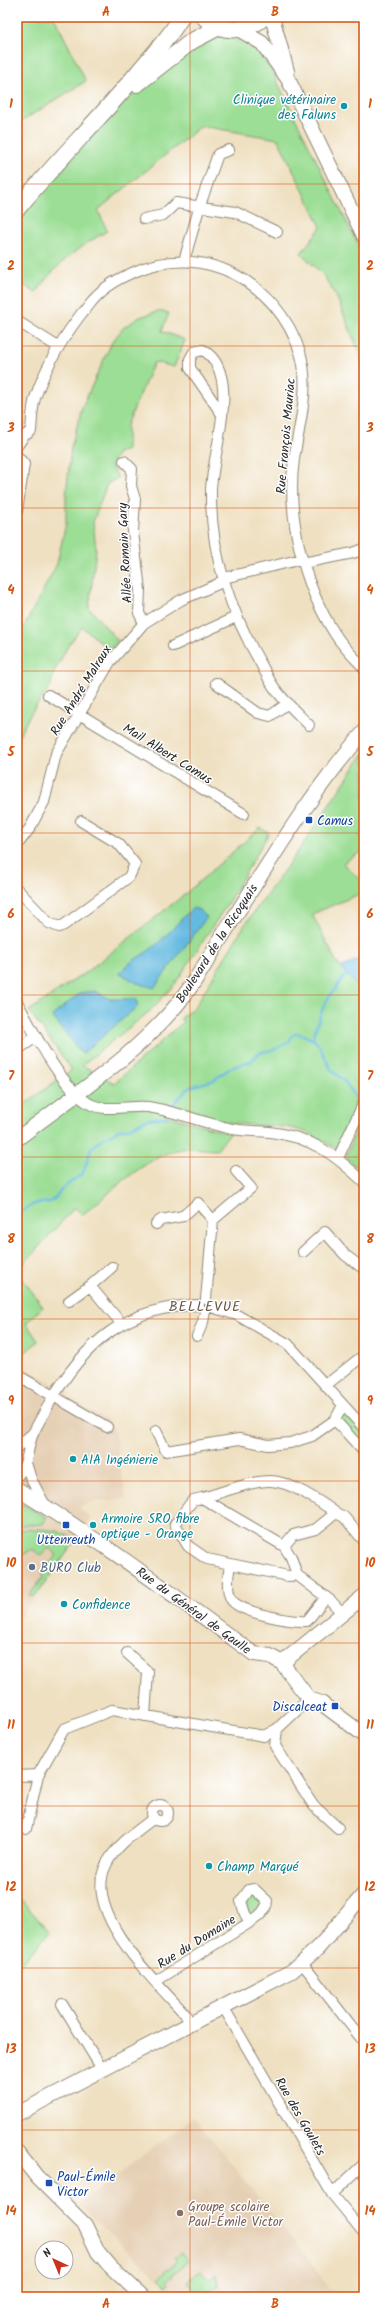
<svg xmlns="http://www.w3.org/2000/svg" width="381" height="2314" font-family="Kalam,sans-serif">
	<rect width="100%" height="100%" fill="#fff"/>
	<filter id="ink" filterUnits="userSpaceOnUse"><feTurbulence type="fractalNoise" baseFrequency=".025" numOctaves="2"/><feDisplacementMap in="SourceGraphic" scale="8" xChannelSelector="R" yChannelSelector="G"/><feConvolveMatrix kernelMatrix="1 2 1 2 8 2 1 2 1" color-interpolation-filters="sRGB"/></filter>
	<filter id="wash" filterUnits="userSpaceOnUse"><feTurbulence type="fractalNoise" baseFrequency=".012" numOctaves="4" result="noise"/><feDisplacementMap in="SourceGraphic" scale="16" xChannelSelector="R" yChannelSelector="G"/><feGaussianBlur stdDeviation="0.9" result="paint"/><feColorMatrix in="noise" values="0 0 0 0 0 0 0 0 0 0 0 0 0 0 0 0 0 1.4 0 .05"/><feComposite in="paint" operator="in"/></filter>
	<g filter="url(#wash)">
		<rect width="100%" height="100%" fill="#efe0c1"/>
		<path fill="#e6d0b5" d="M17,1364L67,1391L69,1399L107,1420L113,1427L126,1498L91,1502L79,1508L91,1518L20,1618L17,1616Z
			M194,2117L304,2254L337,2297H177L78,2204Z"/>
		<path fill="#9cde95" stroke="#648460" d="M17,17H54L86,81L17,124Z
			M217,34C245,39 254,48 271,69L364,257V390L360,354L337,298L324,276L301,253L321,227L278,139L201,126L98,210L107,231C79,247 54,265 36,293L17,281V220L115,110L161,70Z
			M158,311L169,313L162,331L185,340L174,367L154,362L127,425V450L118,453L111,465L118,478L107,484L93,522L96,549L89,608L118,641L109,649L82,627L68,646L53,674L51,685L31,713L17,739V640L57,564L66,523V496L71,447L83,405L112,342L124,327L140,317Z
			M364,753V850L343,863L364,884V892L312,914L337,963L364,992V1092L338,1147L336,1149C295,1120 278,1129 234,1123C215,1121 184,1111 167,1104L165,1115L230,1133L217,1150C208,1150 198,1148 189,1148C150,1151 112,1192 82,1215L75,1207L17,1271V1109L72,1070L29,1011L89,970L184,895L260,828L269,833L226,906L175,984L150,1011L82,1065L114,1083L118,1080L183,1022L180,1019L196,1005L244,926L301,847Z
			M364,1107V1174L346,1157Z
			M17,1271L43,1307L26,1323L38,1341L17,1360Z
			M343,1411L364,1431V1448L339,1420Z
			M17,1504L24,1505L47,1517L43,1524L17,1526Z
			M40,1529L57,1531L76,1540L35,1597L29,1595L43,1578L42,1572L57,1555L49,1548L41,1556L32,1549L17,1559V1530Z
			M253,1893L264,1903L252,1914H250L246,1901Z
			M17,1896L50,1932L17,1968Z
			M181,2253L188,2261L166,2281L168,2283L166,2286L158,2278L177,2261L174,2258Z
			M200,2269L210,2279L216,2274L219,2286L212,2288L209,2293L204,2292L199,2297H194L197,2293L187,2282Z"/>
		<path fill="#64b9e0" stroke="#487286" d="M193,908L199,910L207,917L154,988L137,983L120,973C133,957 144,956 157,944C170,933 180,919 193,908Z
			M364,956V992H362L341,968Z
			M95,991L110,999H136L138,1006L82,1054L52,1016L80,993Z"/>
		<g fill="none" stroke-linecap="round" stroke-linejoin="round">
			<path stroke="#64b9e0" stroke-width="2.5" d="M314,1039L313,1035L325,1003L346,974
				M172,1105L190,1087L214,1080L230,1068L251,1061L259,1053L276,1049L290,1041L292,1036L296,1033C325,1041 318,1048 331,1069C334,1074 340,1076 344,1081C351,1088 353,1097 361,1103
				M17,1214L34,1204L50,1202L57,1196L62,1189L83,1173L91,1149L100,1140L120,1129L129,1128L148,1119L169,1117"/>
		</g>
	</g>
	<g filter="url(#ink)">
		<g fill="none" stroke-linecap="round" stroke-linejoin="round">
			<g stroke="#8d8676" stroke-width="12">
				<path id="street" d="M144,219L163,215L176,203L235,212L277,232
					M184,261L200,205L218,154L229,150
					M17,321L58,347
					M221,413L190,368V359L194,352L203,350C243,374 212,452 211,490C210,552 230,611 261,664C266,673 270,683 276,690C286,703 298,714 309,725
					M17,446L24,436L31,431C32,420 32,408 35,398C47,363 66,332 89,304C100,289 117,279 134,272C203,241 277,282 300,352C311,387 299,425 294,459C286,516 304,586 335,634C343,647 354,657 364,668
					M17,456L24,464L17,511
					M124,461L132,469L131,486L135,499L133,532L140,590L139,613L144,623
					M303,563L353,553L364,549
					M173,646L236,617
					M216,683L258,713L270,716L288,703
					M48,695L244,814
					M17,845L30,828L44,802L56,754L110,662L144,623L181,600L218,584L224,578L302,559
					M17,889L49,923L59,927L64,925L129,877L135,864L119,844L81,821
					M17,1002C34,1032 59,1084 88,1103C104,1113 130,1105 148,1107C175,1111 201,1122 228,1128C242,1132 256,1130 270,1132C312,1137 334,1154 364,1182
					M17,1050L36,1037
					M338,1158L364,1102
					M213,1220L251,1188L236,1171
					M156,1224L161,1220L183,1216L198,1203L213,1220L206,1299
					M303,1252L325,1232L345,1255L364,1269
					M90,1286L112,1267
					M69,1301L90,1286L121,1323
					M211,1307L237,1315L288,1344L364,1428
					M197,1336L203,1322L205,1311
					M17,1375L107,1427
					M326,1385L364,1355
					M343,1405L335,1420L364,1452
					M156,1431L166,1451L239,1439L268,1445L290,1443L312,1436L335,1420
					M17,1447L32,1434
					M26,1463L31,1479L45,1505
					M17,1476C30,1463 26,1449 33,1434C37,1424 44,1414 49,1404C84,1343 126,1306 199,1305
					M202,1498C222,1493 249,1481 269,1481C288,1480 321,1502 336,1513
					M284,1546L293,1535L316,1529L336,1513L344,1517L364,1541
					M230,1565C228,1576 226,1588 231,1599C239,1613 292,1622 307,1621L326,1597
					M297,1575L288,1576L207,1559L188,1546L175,1524L193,1500L202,1498L284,1546L291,1557L297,1575L331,1601L343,1614
					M127,1653L148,1672L145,1716
					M277,1729L275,1746L314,1806L338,1828
					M17,1776L38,1775L64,1729L112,1710L264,1736L277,1729L309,1699
					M152 1813a8 8 0 1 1 16 0a8 8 0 1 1-16 0Z
					M154,1818C137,1831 115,1846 106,1865C82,1913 156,1982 185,2014L191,2025
					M26,1829L38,1775
					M302,1963L364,2042
					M156,1981L241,1928C250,1922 267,1914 267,1901L254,1889L249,1890L241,1901L245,1914L250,1922
					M62,2004L102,2069
					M224,2008L332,2194L364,2233
					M332,2194L364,2164"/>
			</g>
			<g stroke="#8d8676" stroke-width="16">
				<path id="secondary" d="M272,17L287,71
					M240,30L262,43L288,79L364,236
					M17,1139C74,1095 139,1054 184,996C200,975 213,950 228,927C270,861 312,791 364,732
					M17,1489C99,1539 176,1597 254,1654L270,1656L282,1663L309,1699L321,1703L364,1735
					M282,1663L364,1596
					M17,2114L292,1971L318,1948L364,1894
					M17,2152L37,2177L85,2225L98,2252L110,2266L143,2297"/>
			</g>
			<g stroke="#8d8676" stroke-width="18">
				<path id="primary" d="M204,17C222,34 246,33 264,17
					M137,84L192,41L219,27
					M17,209C56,161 101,118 140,70C154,53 170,37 181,17"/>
			</g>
			<use href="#street" stroke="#fff" stroke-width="10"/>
			<use href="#secondary" stroke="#fff" stroke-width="14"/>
			<use href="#primary" stroke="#fff" stroke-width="16"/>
		</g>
	</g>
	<path fill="none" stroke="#d5540f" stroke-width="1" stroke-opacity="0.55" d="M190,17V2297M17,184H364M17,346H364M17,508H364M17,671H364M17,833H364M17,995H364M17,1157H364M17,1319H364M17,1481H364M17,1643H364M17,1806H364M17,1968H364M17,2130H364"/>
	<g fill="#0f9aa8" stroke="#fff" stroke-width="1.5">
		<circle cx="344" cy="106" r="4"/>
		<circle cx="73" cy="1459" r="4"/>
		<circle cx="93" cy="1525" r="4"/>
		<circle cx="64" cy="1604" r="4"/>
		<circle cx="209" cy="1866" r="4"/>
	</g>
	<g fill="#1a4fb4" stroke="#fff" stroke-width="1.5">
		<rect x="305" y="816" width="8" height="8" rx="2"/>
		<rect x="62" y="1521" width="8" height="8" rx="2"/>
		<rect x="331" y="1702" width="8" height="8" rx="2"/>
		<rect x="45" y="2179" width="8" height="8" rx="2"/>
	</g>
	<circle fill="#5c6f8a" stroke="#fff" stroke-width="1.5" cx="32" cy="1567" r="4"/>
	<circle fill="#8d6e63" stroke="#fff" stroke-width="1.5" cx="180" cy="2213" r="4"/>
	<g text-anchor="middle" stroke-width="3" stroke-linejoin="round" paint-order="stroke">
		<g font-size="13" fill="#0d838f" stroke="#fff" text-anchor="start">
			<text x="336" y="104" text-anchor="end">Clinique vétérinaire<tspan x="336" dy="15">des Faluns</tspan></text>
			<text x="81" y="1464">AIA Ingénierie</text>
			<text x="101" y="1523">Armoire SRO fibre<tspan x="101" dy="15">optique - Orange</tspan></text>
			<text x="72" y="1609">Confidence</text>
			<text x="217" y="1871">Champ Marqué</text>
		</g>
		<g font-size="13" fill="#2b2b2b" stroke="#fff">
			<text transform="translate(285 436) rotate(-85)" y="5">Rue François Mauriac</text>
			<text transform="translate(124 553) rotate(-93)" y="5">Allée Romain Gary</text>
			<text transform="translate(80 690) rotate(-58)" y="5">Rue André Malraux</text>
			<text transform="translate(168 753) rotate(32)" y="5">Mail Albert Camus</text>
			<text transform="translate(216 943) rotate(-57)" y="5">Boulevard de la Ricoquais</text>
			<text transform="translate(194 1610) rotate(36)" y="5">Rue du Général de Gaulle</text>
			<text transform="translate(196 1941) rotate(-32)" y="5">Rue du Domaine</text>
			<text transform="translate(301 2116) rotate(60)" y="5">Rue des Goulets</text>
		</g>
		<g font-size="13" fill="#164399" stroke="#fff" text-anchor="start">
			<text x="317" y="825">Camus</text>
			<text x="66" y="1544" text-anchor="middle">Uttenreuth</text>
			<text x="327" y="1711" text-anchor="end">Discalceat</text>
			<text x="57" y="2181">Paul-Émile<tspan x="57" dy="15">Victor</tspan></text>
		</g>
		<g font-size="13" fill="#4e5e75" stroke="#fff" text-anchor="start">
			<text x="40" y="1572">BURO Club</text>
		</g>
		<g font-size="13" fill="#785e54" stroke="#fff" text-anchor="start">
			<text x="188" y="2211">Groupe scolaire<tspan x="188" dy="15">Paul-Émile Victor</tspan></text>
		</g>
		<g font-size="14" letter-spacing="1" fill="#665642" stroke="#fff">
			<text x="205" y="1311">BELLEVUE</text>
		</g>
	</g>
	<rect width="381" height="2314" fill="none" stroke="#fff" stroke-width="44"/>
	<g transform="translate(54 2260) rotate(316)"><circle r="19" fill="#ffffff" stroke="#aaaaaa"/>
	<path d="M0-3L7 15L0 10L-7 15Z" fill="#c8321e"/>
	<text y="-6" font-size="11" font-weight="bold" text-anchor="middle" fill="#2b2b2b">N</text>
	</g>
	<rect x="22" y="22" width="337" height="2270" fill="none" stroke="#d5540f" stroke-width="1.5"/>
	<g font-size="13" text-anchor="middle" font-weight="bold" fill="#d5540f">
		<text x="106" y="16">A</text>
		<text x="275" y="16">B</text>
		<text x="11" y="108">1</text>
		<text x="370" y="108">1</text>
		<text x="11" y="270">2</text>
		<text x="370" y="270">2</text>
		<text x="11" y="432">3</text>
		<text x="370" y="432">3</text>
		<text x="11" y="594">4</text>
		<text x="370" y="594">4</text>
		<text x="11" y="756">5</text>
		<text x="370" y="756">5</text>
		<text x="11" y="918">6</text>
		<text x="370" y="918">6</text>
		<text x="11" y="1080">7</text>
		<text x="370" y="1080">7</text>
		<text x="11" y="1243">8</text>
		<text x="370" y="1243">8</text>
		<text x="11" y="1405">9</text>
		<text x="370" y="1405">9</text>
		<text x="11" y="1567">10</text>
		<text x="370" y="1567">10</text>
		<text x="11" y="1729">11</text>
		<text x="370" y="1729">11</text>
		<text x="11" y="1891">12</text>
		<text x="370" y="1891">12</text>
		<text x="11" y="2053">13</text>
		<text x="370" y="2053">13</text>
		<text x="11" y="2215">14</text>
		<text x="370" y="2215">14</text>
		<text x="106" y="2308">A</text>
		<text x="275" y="2308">B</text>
	</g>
</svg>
